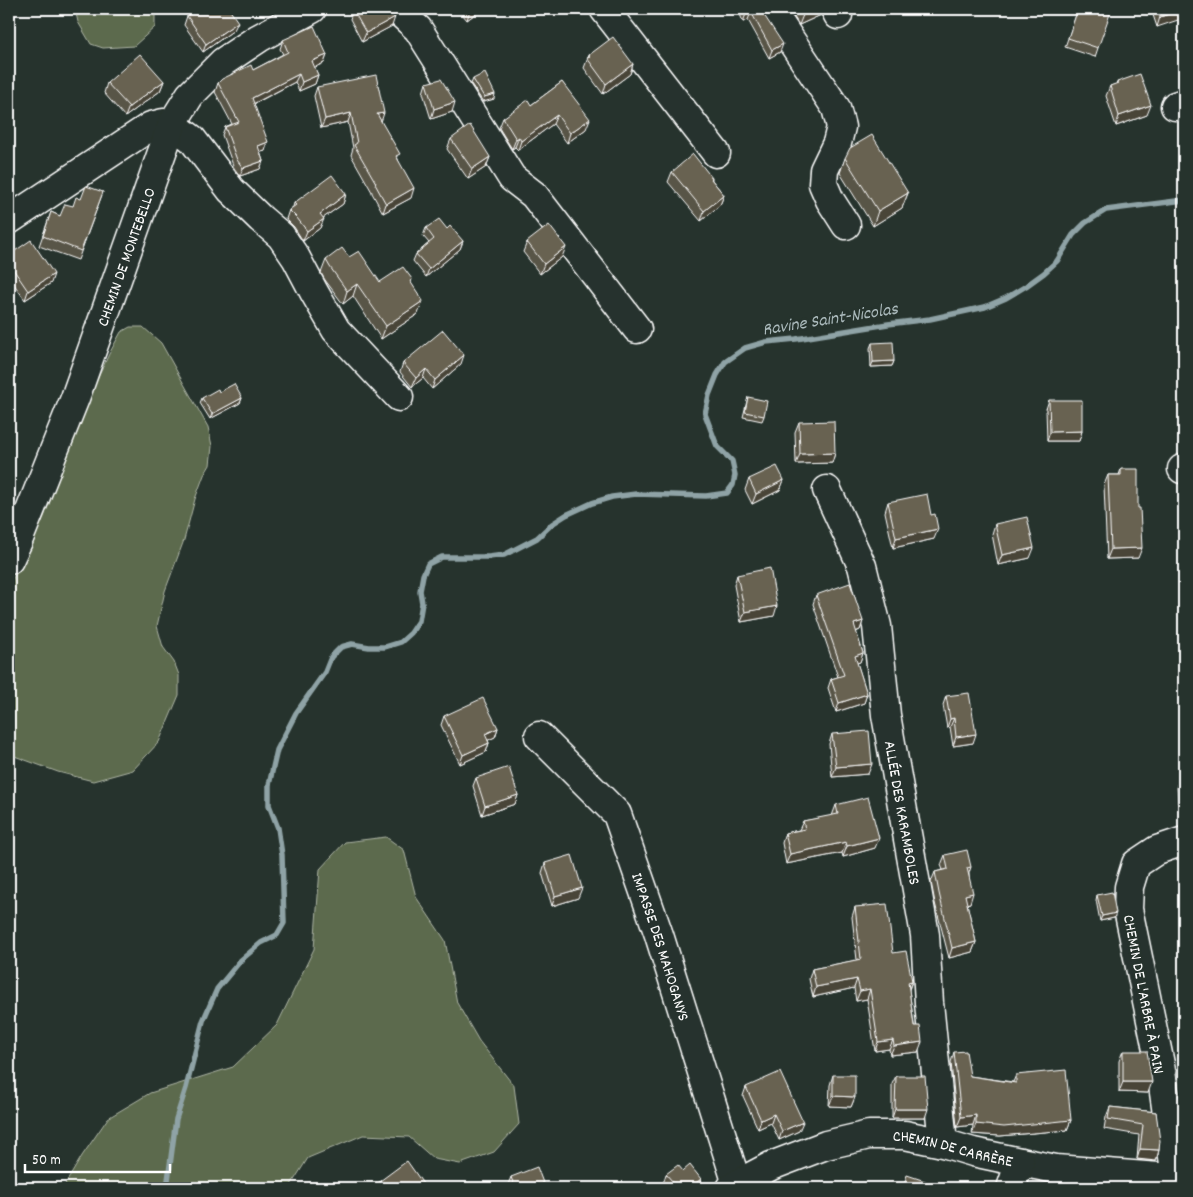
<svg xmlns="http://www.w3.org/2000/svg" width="1193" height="1197" font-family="Dekko,sans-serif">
	<rect width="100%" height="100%" fill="#26332d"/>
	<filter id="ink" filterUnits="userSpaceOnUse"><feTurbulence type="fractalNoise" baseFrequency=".02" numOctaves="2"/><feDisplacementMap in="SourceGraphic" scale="10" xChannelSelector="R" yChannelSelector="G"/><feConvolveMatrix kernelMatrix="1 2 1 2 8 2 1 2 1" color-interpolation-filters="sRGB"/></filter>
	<g filter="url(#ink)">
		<path fill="#5c6b4d" stroke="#aeb5a6" d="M75,9H155V27L134,46L103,48L91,44L78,22Z
			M130,327H143L161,343L208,427L212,446L210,465L204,475L195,499L184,540L165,591L157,626L163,647L174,662L179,675V695L159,742L133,770L93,781L58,772L9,754V586L44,517L78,421L109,354L121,332Z
			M386,837L404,850L416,897L445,940L457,1003L479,1041L514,1086L519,1124L494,1152L460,1164L434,1159L409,1137L363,1135L308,1158L291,1185L290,1188H63L82,1156L108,1118L150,1093L233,1067L277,1025L314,949L320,869L345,842Z"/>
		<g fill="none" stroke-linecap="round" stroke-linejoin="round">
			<path stroke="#8fa3a6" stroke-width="5.5" d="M167,1188L176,1119L186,1088L203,1021L217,989L241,960L261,943L277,935L284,923L282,855L278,828L269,805V785L277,750L296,713L325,672L331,657L341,647L352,644L369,647H385L401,642L411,633L419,621L422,603L420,591L423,575L428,564L442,557H489L504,555L537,538L552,524L566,515L592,503L612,497L636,494L706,496L727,493L733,485L735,475L732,461L717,446L705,414L709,395L717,375L725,362L745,348L766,342L796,339L888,324L930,319L985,307L1006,298L1026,286L1044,273L1057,261L1073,235L1085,223L1106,210L1184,200"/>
			<g stroke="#fff" stroke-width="31">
				<g id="minor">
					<path d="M396,9L418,29L512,178L534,195L637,329"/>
					<path d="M604,9L716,153"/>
					<path d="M770,9L836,108L841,127L837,143L824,170L823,184L830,200L846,225"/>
					<path d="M835,9L838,15"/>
					<path d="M1175,106L1184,103"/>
					<path d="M9,220L151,126L163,123L172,124L192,139L231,190L261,219L281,236L296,258L314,292L336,330L399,397"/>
					<path d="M1182,469H1184"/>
					<path id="s1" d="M827,490L862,566L877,626L886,715L925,935L929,1003L943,1143"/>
					<path id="s2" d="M9,560L18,541L75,398L172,124L190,95L223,62L259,38L312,9"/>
					<path id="s3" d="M539,736L617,814L659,935L737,1184"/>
					<path d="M1176,1178L1160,1064L1128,909L1129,887L1136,864L1157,850L1184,841"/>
					<path id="s4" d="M731,1188L737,1184L771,1166L826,1145L869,1135H905L943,1143L973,1152L1020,1162L1056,1169L1184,1179"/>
					<path d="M1011,1188L1020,1162"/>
				</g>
			</g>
			<use href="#minor" stroke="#26332d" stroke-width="28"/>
		</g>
		<path fill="#595446" stroke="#fff" d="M458,9H482L467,20Z
			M738,9H760L780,52L769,58L748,20L743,22Z
			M789,9H823L821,15L799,25Z
			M854,9H865L858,15Z
			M1078,9L1098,48L1095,57L1065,47Z
			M1151,9H1184L1157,27Z
			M353,10L389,12L392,26L362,42L350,19Z
			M187,16L234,30L203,52L184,25Z
			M283,40L327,55L324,63L314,67L318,75L315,84L299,91L295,82L254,104L265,151L260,152L263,161L260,169L240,176L234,168L222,135L225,127L232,124L215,92L218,83L253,70L283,54L280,49Z
			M589,55L633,64L630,74L603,94L584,68Z
			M473,79L494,99L483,102L471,84Z
			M164,81L160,91L125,117L104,93L107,83Z
			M562,82L586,129L567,143L553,124L518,150L515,147L512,149L499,128L503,118L531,105Z
			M1117,82L1147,115L1116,126L1106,96L1110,86L1117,84Z
			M426,83L452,112L431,119L423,93Z
			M317,87L381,122L398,159L411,198L383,213L372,193V192L351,155L353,148L348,122L321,128L314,96Z
			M451,139L490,157L486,167L468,179L447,149Z
			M845,158L908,193L902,208L873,226L840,173Z
			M672,172L712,178V180L724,195L720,205L701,221L668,182Z
			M103,192L78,260L39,246L51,212L60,216L73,206L81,199Z
			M346,194L343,204L323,218L320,228L303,241L294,227L286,219L289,210L293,207L294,203Z
			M426,228L463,241L460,249L426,277L413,261L416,254L429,243L423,236Z
			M527,242L562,257L540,274L523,252Z
			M9,255L51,283L25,300L9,277Z
			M349,257L380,282L412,279L411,283L418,314L381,339L353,296L343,304L325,280L321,273L326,260Z
			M872,343L894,361L892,366L871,367L870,348Z
			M403,363L461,364L432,389L423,378L412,387L400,372Z
			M1184,394V419H1182L1181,402Z
			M748,397L764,416L762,421L743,417Z
			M202,398H242L240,403L210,419L200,403Z
			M1049,400L1082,431L1079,441H1047L1046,409Z
			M799,422L835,453L832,463L796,464L795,432Z
			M1121,469L1138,558L1107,559L1104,485L1108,475H1119Z
			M749,479L784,480L780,490L752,504L745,490Z
			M888,502L934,539L893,548L885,512Z
			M995,524L1030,558L998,565L992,534Z
			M737,575L774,616L741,622L734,585Z
			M816,595L863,621L860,630L856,632L863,653L860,662L857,663L867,694L864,703L836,712L828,688L831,679L838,677L813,604Z
			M946,696L973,743L953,746L950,727L947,728L943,705Z
			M1182,697L1184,698V726H1179L1180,703Z
			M444,716L498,728L495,737L488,740L489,743L486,752L460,764L441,725Z
			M832,734L868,774L832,777L829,744Z
			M1180,775H1184V803H1178L1177,785Z
			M476,778L518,795L515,804L482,815L473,786Z
			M836,805L875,848L843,857L842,853L786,864L782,843L785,833L799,830L803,821L832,816Z
			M945,855L971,867L969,873L970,903L967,904L976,942L972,952L949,958L935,903L931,882L935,872L943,870L941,865Z
			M545,863L578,898L552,906L542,873Z
			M1097,895L1114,918L1100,921L1096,900Z
			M855,907L893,953L912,981L909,990L918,1052L890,1055L889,1049L875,1051L867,999L856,1001L854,988L813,997L809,979L812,969L857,960L852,917Z
			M1123,1051L1148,1093L1119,1092V1061Z
			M954,1052L970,1076L1013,1082L1016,1075L1071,1120L1067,1130L1000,1136L972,1134L973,1125L957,1127L951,1062Z
			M833,1075L855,1097L851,1107L829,1106L830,1085Z
			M896,1076L925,1118H892V1084Z
			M746,1087L799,1131L779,1140L771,1123L758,1129L743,1096Z
			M1110,1107L1156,1112L1159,1150L1156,1161L1137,1159L1139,1135L1104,1129L1106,1117Z
			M683,1171L701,1179L698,1188H666L663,1184L666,1174Z
			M511,1177L545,1188H508L507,1187Z
			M380,1181L426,1188H377Z"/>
		<path fill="#494539" stroke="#fff" d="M472,9H482L467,20L470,10Z
			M816,9H823L821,15L799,25L803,15Z
			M859,9H865L858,15Z
			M1184,9V18L1157,27L1160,17Z
			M751,12L748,20L743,22L746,14Z
			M395,17L392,26L362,42L366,33Z
			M238,22L234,30L203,52L206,44Z
			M783,44L780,52L769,58L772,50Z
			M327,55L324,63L309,70L312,61Z
			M633,64L630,74L603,94L606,84Z
			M299,74L295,82L249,106L252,98Z
			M318,75L315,84L299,91L302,82Z
			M164,81L160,91L125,117L129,107Z
			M495,94L494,99L483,102L484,97Z
			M455,102L452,112L431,119L434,109Z
			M1151,105L1147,115L1116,126L1119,116Z
			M351,113L348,122L321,128L325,119Z
			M384,113L381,122L377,114Z
			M557,115L553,124L518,150L521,141Z
			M590,119L586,129L567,143L570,133Z
			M519,137L515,147L512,149L516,139Z
			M268,142L265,151L255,154L258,146Z
			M490,157L486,167L468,179L472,169Z
			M263,161L260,169L240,176L243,168Z
			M414,188L411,198L383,213L386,204Z
			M908,193L902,208L873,226L878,211Z
			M346,194L343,204L316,223L320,214Z
			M724,195L720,205L701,221L704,211Z
			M324,219L320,228L303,241L307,231Z
			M463,241L460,249L426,277L429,269Z
			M566,247L562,257L540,274L544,264Z
			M54,274L51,283L25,300L28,291Z
			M357,284L353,296L343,304L347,291Z
			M423,301L418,314L381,339L386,326Z
			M464,355L461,364L432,389L435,380Z
			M894,361L892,366L871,367L873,362Z
			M426,369L423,378L412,387L416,378Z
			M242,398L240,403L210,419L212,414Z
			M1082,431L1079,441H1047L1050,432Z
			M835,453L832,463L796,464L800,454Z
			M784,480L780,490L752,504L756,494Z
			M938,529L934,539L893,548L896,538Z
			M1034,548L1030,558L998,565L1002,555Z
			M1142,548L1138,558L1107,559L1111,549Z
			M777,606L774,616L741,622L745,612Z
			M863,621L860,630L850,634L854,624Z
			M863,653L860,662L851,665L855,656Z
			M867,694L864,703L836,712L839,703Z
			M954,718L950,727L947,728L950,719Z
			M1181,721H1184V726H1179Z
			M498,728L495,737L482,743L485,734Z
			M976,734L973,743L953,746L956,737Z
			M489,743L486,752L460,764L463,755Z
			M872,764L868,774L832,777L836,767Z
			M1182,793H1184V803H1178Z
			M518,795L515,804L482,815L485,806Z
			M879,838L875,848L843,857L847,846Z
			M846,842L842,853L786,864L790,854Z
			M582,888L578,898L552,906L555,896Z
			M973,893L970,903L961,905L965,895Z
			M1116,913L1114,918L1100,921L1102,916Z
			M976,942L972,952L949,958L952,948Z
			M857,979L854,988L813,997L816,987Z
			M912,981L908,991V982Z
			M870,989L867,999L856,1001L860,991Z
			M893,1040L889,1049L875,1051L878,1042Z
			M922,1042L918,1052L890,1055L894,1046Z
			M1123,1082H1152L1148,1093L1119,1092Z
			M833,1096L855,1097L851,1107L829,1106Z
			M895,1109H928L925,1118H892Z
			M774,1114L771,1123L758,1129L761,1120Z
			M976,1115L973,1125L957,1127L961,1117Z
			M1071,1120L1067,1130L1000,1136L972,1134L976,1124Z
			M803,1122L799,1131L779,1140L782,1131Z
			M1140,1149L1159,1150L1156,1161L1137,1159Z
			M701,1179L698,1188H692L693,1185Z"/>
		<path fill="#686251" stroke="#fff" d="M198,9H229L238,22L206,44L187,16Z
			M356,9H387L395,17L366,33L353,10Z
			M744,9H760L783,44L772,50L751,12L746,14Z
			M799,9H816L803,15Z
			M1078,9H1105L1111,11L1098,48L1068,38Z
			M1158,9H1184L1160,17Z
			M314,26L327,55L312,61L318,75L302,82L299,74L252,98L268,142L258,146L263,161L243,168L237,160L225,127L239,122L218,83L222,79L251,65L253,70L288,52L283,40Z
			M613,37L633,64L606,84L587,58L590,56L589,55Z
			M140,54L164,81L129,107L107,83Z
			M485,73L495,94L484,97L473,79Z
			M1140,74L1151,105L1119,116L1110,86L1118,83L1117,82Z
			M376,75L384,113L377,114L400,154L396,156L414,188L386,204L375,184L376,183L354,145L357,143L351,113L325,119L317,87Z
			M441,79L455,102L434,109L426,83Z
			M562,82L590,119L570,133L557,115L521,141L519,137L516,139L503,118L528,100L531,105Z
			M470,125L490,157L472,169L451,139Z
			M872,135L908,193L878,211L845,158L850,148Z
			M693,154L712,178L711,179L724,195L704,211L672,172Z
			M332,175L346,194L320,214L324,219L307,231L297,218L289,210L296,205L294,203Z
			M86,186L103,192L81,251L43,236L51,212L60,216L65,204L73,206L76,197L81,199Z
			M439,219L447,229L450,226L463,241L429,269L416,254L434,239L426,228Z
			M549,225L566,247L544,264L527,242Z
			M31,240L54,274L28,291L9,263V255Z
			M342,248L349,257L359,251L380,282L403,267L412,279L410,281L423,301L386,326L357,284L347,291L330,267L326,260Z
			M443,330L464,355L435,380L426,369L416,378L403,363Z
			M893,342L894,361L873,362L872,343Z
			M234,384L242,398L212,414L202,398L218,389L219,392Z
			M748,397L767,401L764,416L745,412Z
			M1049,400H1082V431L1050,432Z
			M834,421L835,453L800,454L799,422Z
			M777,466L784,480L756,494L749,479Z
			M1121,469H1138V508H1140L1142,548L1111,549L1108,475H1121Z
			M927,494L931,515L935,514L938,529L896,538L888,502Z
			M1027,517L1034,548L1002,555L995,524Z
			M770,568L777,606L745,612L737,575Z
			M850,583L863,621L854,624L863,653L855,656L867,694L839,703L831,679L844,675L816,595Z
			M969,693L976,734L956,737L954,718L950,719L946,696Z
			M1182,697L1184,698V721H1181Z
			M483,698L498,728L485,734L489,743L463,755L444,716Z
			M869,731L872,764L836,767L832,734Z
			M509,767L518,795L485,806L476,778Z
			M1180,775H1184V793H1182Z
			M868,797L879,838L847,846L846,842L790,854L785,833L805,829L803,821L838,814L836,805Z
			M967,850L971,867L967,868L973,893L965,895L976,942L952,948L939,893L935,872L948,869L945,855Z
			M572,855L582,888L555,896L545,863Z
			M1112,892L1116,913L1102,916L1097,895Z
			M887,904L893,953L906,951L912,981L908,982L914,1026H920L922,1042L894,1046L893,1040L878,1042L870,989L860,991L857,979L816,987L812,969L861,959L855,907Z
			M966,1051L970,1076L1016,1083V1075L1066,1070L1071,1120L1004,1127L976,1124V1115L961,1117L954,1052Z
			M1123,1051H1147L1152,1082H1123Z
			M780,1072L803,1122L782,1131L774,1114L761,1120L746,1087Z
			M833,1075H855V1097L833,1096Z
			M896,1076H925L928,1109H895Z
			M1110,1107L1156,1112L1160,1141L1159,1150L1140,1149L1143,1125L1108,1119Z
			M407,1161L426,1188H385L380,1181Z
			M678,1165L683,1171L690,1165L701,1179L693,1185L695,1186L692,1188H678L666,1174Z
			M537,1167L545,1188H515L511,1177Z
			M907,1175L937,1185L936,1188H903Z"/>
	</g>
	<g text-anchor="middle" stroke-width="4.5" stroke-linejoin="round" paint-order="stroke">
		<g font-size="16" fill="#fff" stroke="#26332d">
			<text dy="6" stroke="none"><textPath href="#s2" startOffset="325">CHEMIN DE MONTEBELLO</textPath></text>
			<text dy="6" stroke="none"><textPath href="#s1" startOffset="334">ALLÉE DES KARAMBOLES</textPath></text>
			<text dy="6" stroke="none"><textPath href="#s3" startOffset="250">IMPASSE DES MAHOGANYS</textPath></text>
			<text transform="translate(1145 994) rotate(79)" y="6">CHEMIN DE L'ARBRE À PAIN</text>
			<text dy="6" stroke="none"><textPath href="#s4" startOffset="234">CHEMIN DE CARRÈRE</textPath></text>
		</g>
		<g font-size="18" font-style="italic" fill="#abbabc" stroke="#26332d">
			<text transform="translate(830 318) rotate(-9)" y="6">Ravine Saint-Nicolas</text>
		</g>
	</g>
	<rect width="1193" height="1197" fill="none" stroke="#26332d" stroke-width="30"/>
	<rect x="15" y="15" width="1163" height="1167" fill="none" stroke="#fff" stroke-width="2" filter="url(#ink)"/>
	<path d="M25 1164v8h145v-8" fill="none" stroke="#ffffff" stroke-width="2.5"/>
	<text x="32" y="1164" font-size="15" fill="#ffffff" stroke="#26332d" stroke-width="4" paint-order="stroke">50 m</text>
</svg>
